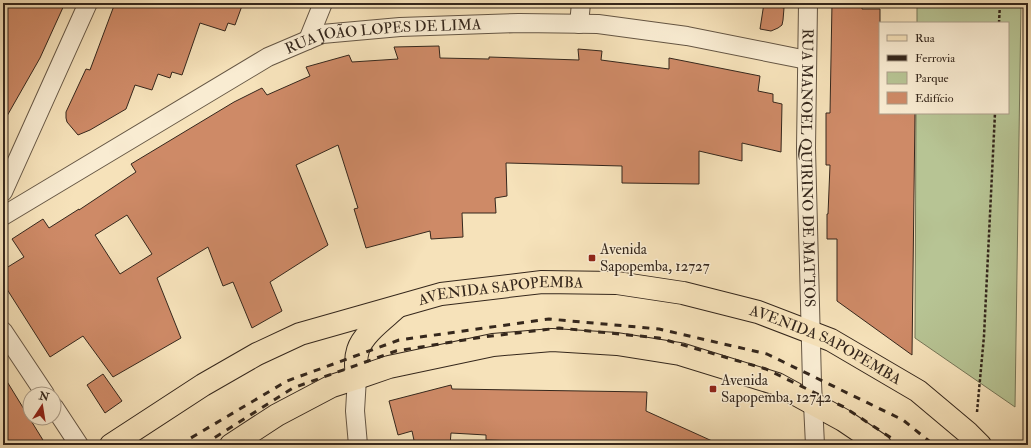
<svg xmlns="http://www.w3.org/2000/svg" width="1031" height="448" font-family="'IM FELL Double Pica',serif">
	<rect width="100%" height="100%" fill="#f6e2ba"/>
	<filter id="stains"><feTurbulence type="fractalNoise" baseFrequency=".005" numOctaves="4"/><feColorMatrix values="0 0 0 0 .2 0 0 0 0 .09 0 0 0 0 .02 0 0 0 .5 -.17"/></filter>
	<radialGradient id="worn" r=".72"><stop offset=".6" stop-color="#630" stop-opacity="0"/><stop offset="1" stop-color="#630" stop-opacity=".3"/></radialGradient>
	<path fill="#b7c494" stroke="#767658" d="M917,3H1021L1015,407L915,338L916,113H1008V23H917Z"/>
	<path fill="#ce8a67" stroke="#35271c" fill-rule="evenodd" d="M3,3H65L40,58L3,123Z
		M115,3H243L235,25L228,23L225,31L200,23L182,75L172,72L170,78L158,74L152,90L135,85L126,109L90,130L78,135L67,122L66,118V112L86,69L90,70Z
		M764,3L784,8L783,20L782,25L778,28L771,31L760,29Z
		M832,3H862V9H880V113H915L912,355L837,301V239H827V214H828L830,165H826V113H830Z
		M439,46L440,58L489,59V57L579,60L578,49L602,51L601,60L669,69V58L760,76L758,91L773,94V102L782,104L781,152L742,143V161L699,151V184L622,183V166L506,163L507,196L495,198L496,213H462L463,237L431,239L430,231L366,248L354,209L358,208L338,145L296,165L328,245L270,282L282,311L252,328L233,282L223,286L208,247L157,278L181,338L113,377L83,336L50,357L3,283V270L24,257L12,239L43,219L49,228L79,209V210L136,172L131,164L234,102L262,88L267,95L310,76L306,67L349,55L352,62L398,59L394,47ZM127,215L152,254L120,274L95,235Z
		M103,374L122,401L105,413L87,385Z
		M3,375L46,445H3Z
		M451,385L452,389L647,392L646,411L721,445H518V441L486,440V435L451,433L450,445H415L412,431L398,435L389,401Z"/>
	<g fill="none" stroke-linecap="round" stroke-linejoin="round">
		<g stroke="#655644" stroke-width="20">
			<g id="minor">
				<path id="s1" d="M808,3L806,148L812,383L815,445"/>
				<path d="M579,24L581,3"/>
				<path d="M308,40L323,3"/>
				<path d="M3,192L88,3"/>
				<path id="s2" d="M3,216L268,57L322,34L400,27L519,23L598,24L687,36L807,60"/>
				<path d="M3,331L45,394"/>
				<path d="M357,378L355,411L358,445"/>
				<path d="M54,407L79,445"/>
			</g>
		</g>
		<g stroke="#35271c" stroke-width="24">
			<g id="primary">
				<path d="M357,378C356,368 355,359 358,350C363,334 384,319 396,308"/>
				<path id="s3" d="M111,445L203,385L257,354L300,334L441,294L542,282L617,283L683,293L758,312L831,340L918,391L968,433L980,445"/>
				<path d="M231,445L277,415L332,386L357,378L389,367L493,345L552,340L617,344L680,354L777,384L843,420L880,445"/>
			</g>
		</g>
		<path stroke="#35271c" stroke-width="2.5" stroke-dasharray="3 2" stroke-linecap="butt" d="M999,23L1000,3
			M1028,134L1024,136L1028,145
			M977,412L984,336L995,113"/>
		<use href="#minor" stroke="#f9ecd2" stroke-width="18"/>
		<use href="#primary" stroke="#f6e2ba" stroke-width="22"/>
		<path stroke="#35271c" stroke-width="3" stroke-dasharray="7 7" stroke-linecap="butt" d="M179,445L287,381L399,340L549,319L659,329L767,354L903,420L934,445
			M203,445L293,388L396,351L483,337L559,328L659,338L766,369L844,407L902,445"/>
	</g>
	<g fill="#8f2418" stroke="#f9ecd2" stroke-width="1.5">
		<rect x="588" y="254" width="8" height="8" rx="2"/>
		<rect x="709" y="385" width="8" height="8" rx="2"/>
	</g>
	<g text-anchor="middle" stroke-width="3" stroke-linejoin="round" paint-order="stroke">
		<g font-size="15" fill="#35271c" stroke="#f9ecd2">
			<text dy="5" stroke="none"><textPath href="#s2" startOffset="428">RUA JOÃO LOPES DE LIMA</textPath></text>
			<text dy="5" stroke="none"><textPath href="#s1" startOffset="165">RUA MANOEL QUIRINO DE MATTOS</textPath></text>
			<text dy="5" stroke="none"><textPath href="#s3" startOffset="426">AVENIDA SAPOPEMBA</textPath></text>
			<text dy="5" stroke="none"><textPath href="#s3" startOffset="762">AVENIDA SAPOPEMBA</textPath></text>
		</g>
		<g font-size="15" fill="#35271c" stroke="#f9ecd2" text-anchor="start">
			<text x="600" y="254">Avenida<tspan x="600" dy="17">Sapopemba, 12727</tspan></text>
			<text x="721" y="385">Avenida<tspan x="721" dy="17">Sapopemba, 12742</tspan></text>
		</g>
	</g>
	<rect width="1031" height="448" fill="none" stroke="#f6e2ba" stroke-width="16"/>
	<rect x="4" y="4" width="1023" height="440" fill="none" stroke="#35271c" stroke-width="2"/>
	<rect x="8" y="8" width="1015" height="432" fill="none" stroke="#35271c"/>
	<rect x="879" y="22" width="130" height="92" fill="#f9ecd2" stroke="#ab9d89"/>
	<rect x="887" y="35" width="20" height="6" fill="#f6e2ba" stroke="#ab9d89"/>
	<text x="915" y="42" font-size="12" fill="#35271c">Rua</text>
	<rect x="887" y="55" width="20" height="6" fill="#35271c" stroke="#ab9d89"/>
	<text x="915" y="62" font-size="12" fill="#35271c">Ferrovia</text>
	<rect x="887" y="72" width="20" height="12" fill="#b7c494" stroke="#ab9d89"/>
	<text x="915" y="82" font-size="12" fill="#35271c">Parque</text>
	<rect x="887" y="92" width="20" height="12" fill="#ce8a67" stroke="#ab9d89"/>
	<text x="915" y="102" font-size="12" fill="#35271c">Edifício</text>
	<g transform="translate(42 406) rotate(12)"><circle r="19" fill="#f9ecd2" stroke="#ab9d89"/>
	<path d="M0-3L7 15L0 10L-7 15Z" fill="#8f2418"/>
	<text y="-6" font-size="11" font-weight="bold" text-anchor="middle" fill="#35271c">N</text>
	</g>
	<rect width="100%" height="100%" filter="url(#stains)"/>
	<rect width="100%" height="100%" fill="url(#worn)"/>
</svg>
